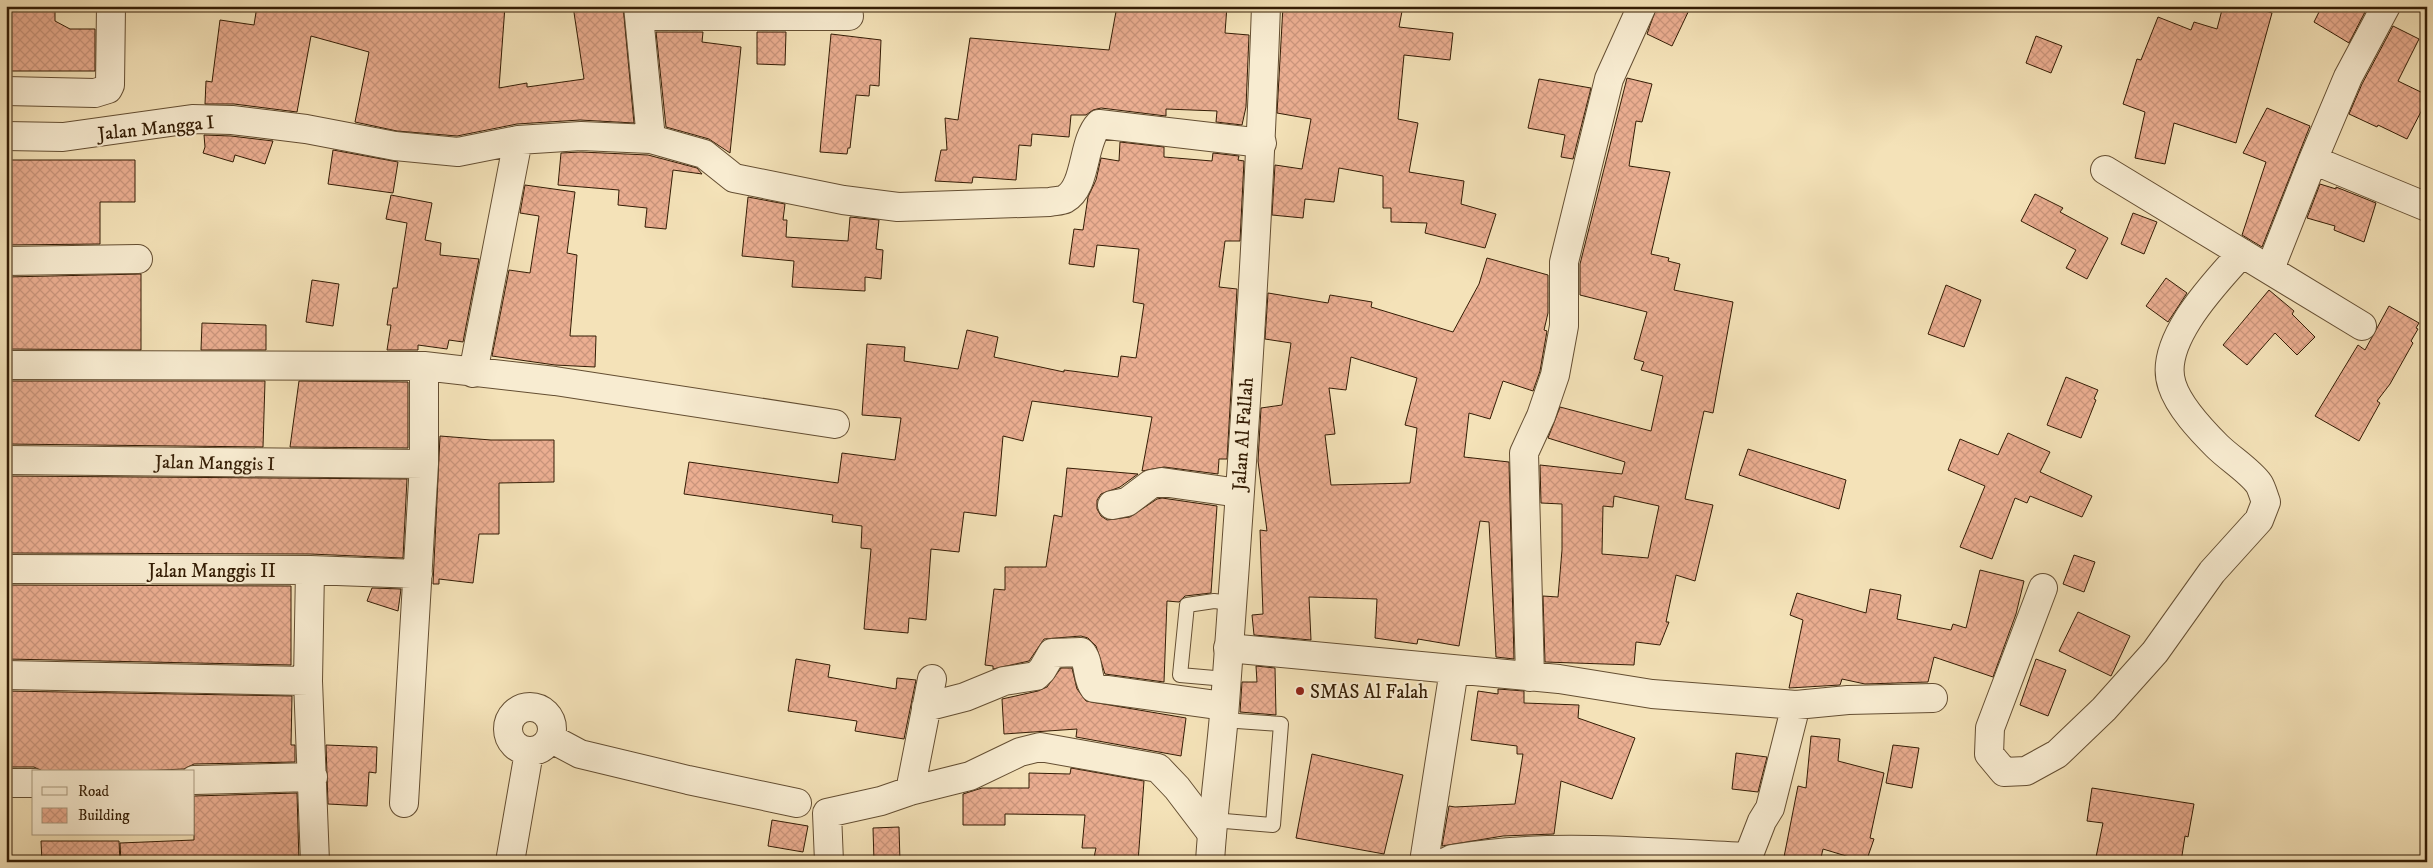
<svg xmlns="http://www.w3.org/2000/svg" width="2433" height="868" font-family="'IM FELL DW Pica',serif">
	<defs>
		<pattern id="building-cross-hatch" width="8" height="8" patternUnits="userSpaceOnUse" patternTransform="scale(1.25)"><rect width="8" height="8" fill="#ebae91"/><path d="M0 0l8 8M0 8l8-8" fill="none" stroke="#ca957c"/></pattern>
	</defs>
	<rect width="100%" height="100%" fill="#f4e2b8"/>
	<filter id="stains"><feTurbulence type="fractalNoise" baseFrequency=".004" numOctaves="4"/><feColorMatrix values="0 0 0 0 .2 0 0 0 0 .09 0 0 0 0 .02 0 0 0 .5 -.17"/></filter>
	<radialGradient id="worn" r=".72"><stop offset=".6" stop-color="#630" stop-opacity="0"/><stop offset="1" stop-color="#630" stop-opacity=".3"/></radialGradient>
	<path fill="url(#building-cross-hatch)" stroke="#341d05" fill-rule="evenodd" d="M6,6H55V21L70,29H95V71H6Z
		M257,6H505L499,88L527,83V87L584,79L573,6H623L634,123L580,120L517,124L457,136L397,131L355,122L369,52L311,36L297,112L234,104H205L206,81L212,82L220,20L254,25Z
		M1117,6H1227L1225,33L1249,35L1246,107L1242,125L1216,122L1217,111L1166,109V116L1101,108L1093,110L1086,115H1071L1069,137L1032,134L1031,146L1019,145L1016,180L973,177L972,183L935,181L941,150H947L945,118L958,120L970,38L1109,50Z
		M1283,6H1352L1376,11V6H1403L1399,27L1453,33L1450,60L1404,55L1398,119L1418,123L1409,172L1464,181L1461,204L1496,214L1485,248L1425,233L1427,223L1391,222V208H1383V176L1339,168L1334,202L1305,199L1303,218L1272,215L1275,165L1302,169L1311,119L1277,113Z
		M1657,6H1691L1672,46L1647,34Z
		M2223,6H2248L2272,13L2236,143L2174,123L2165,164L2135,158L2145,112L2123,104L2137,59L2141,60L2158,17L2191,30L2194,22L2217,29Z
		M2322,6H2353L2365,12L2349,43L2314,22Z
		M2393,26L2419,39L2398,81L2427,95V100L2407,139L2378,125L2377,127L2349,114L2362,84Z
		M656,32H703L702,42L741,47L730,153L709,139L666,127Z
		M757,32H786L785,65L757,64Z
		M831,34L881,40L879,86L870,85L869,96L856,95L850,148H848L847,154L820,152Z
		M2036,36L2062,46L2051,73L2026,63Z
		M1627,78L1652,84L1642,122L1636,121L1629,166L1670,172L1651,254L1669,258L1668,261L1680,264L1674,290L1733,302L1713,413L1704,411L1685,499L1713,505L1695,581L1676,575L1666,622H1669L1660,645L1636,642L1634,665L1545,662L1543,596L1558,597L1562,550V504L1541,503L1540,465L1622,474L1625,462L1548,438L1560,407L1651,431L1663,376L1641,370L1644,362L1634,359L1647,312L1580,295V264ZM1614,496L1659,506L1648,558L1602,554L1603,506L1613,507Z
		M1539,79L1591,88L1573,159L1561,157L1565,135L1528,128Z
		M2267,108L2310,126L2262,247L2242,235L2266,162L2243,153Z
		M204,135L231,136L273,141L265,164L235,155L233,162L203,153L205,147Z
		M1120,142L1164,147V157L1212,161L1213,153L1239,156L1238,160L1244,161L1240,241H1225L1219,287L1237,289L1227,459H1219L1218,474L1164,467L1142,471L1152,417L1032,401L1023,441L1003,436L996,516L964,512L959,552L931,549L926,620L909,618L908,633L864,629L871,549L861,548L862,526L832,522L833,515L684,494L689,462L838,483L842,453L895,460L901,418L862,415L867,344L905,347L904,361L958,369L967,330L998,337L994,357L1064,372V370L1118,377L1121,356L1136,358L1144,304L1133,302L1139,249L1097,245L1094,267L1069,264L1074,229L1083,230L1088,197L1096,180L1101,158L1119,161Z
		M333,150L398,162L393,193L328,184Z
		M581,152L648,155L697,168L702,174L673,170L666,229L645,227L647,208L618,205L619,190L558,185L561,153Z
		M6,160H135V202H100V244L6,245Z
		M2320,184L2336,189V187L2376,203L2364,242L2334,230L2335,226L2307,218Z
		M525,185L575,192L567,253L577,255L570,336H596L595,367L555,365L492,356L509,270L530,273L539,216L520,213Z
		M2035,194L2063,208L2060,212L2108,238L2087,279L2066,268L2076,250L2021,221Z
		M391,195L432,203L425,240L441,243L440,255L479,259L463,342L449,340L447,349L418,345V350H387L391,325H387L393,288H397L407,223L386,219Z
		M748,197L785,204L783,220H787L786,237L848,241L850,217L879,220L876,249L883,250L881,279L865,277V291L792,287L794,261L742,256Z
		M2133,213L2157,222L2144,254L2121,244Z
		M1487,258L1548,275V313L1544,330L1547,331L1540,371L1533,391L1503,381L1490,419L1469,413L1464,457L1509,462L1514,659L1496,657L1489,522L1480,521L1459,646L1418,639L1417,644L1375,638L1377,599L1309,597L1311,640L1254,635L1252,615L1263,614L1260,530L1267,531L1258,461L1261,408L1282,405L1291,343L1265,339L1268,293L1328,303L1330,295L1372,302L1371,307L1453,332L1479,284ZM1351,357L1417,378L1405,425L1417,428L1410,483L1331,485L1325,435L1335,434L1329,388L1346,390Z
		M141,274V350L6,349V277Z
		M2166,278L2187,293L2168,322L2146,306Z
		M312,280L339,284L333,326L306,322Z
		M1946,285L1981,300L1964,347L1928,334Z
		M2269,290L2294,311L2292,314L2315,337L2297,355L2275,333L2247,365L2223,345Z
		M2389,306L2419,323L2416,328L2418,329L2411,341L2413,343L2390,384L2377,401L2380,403L2359,441L2315,416L2358,345L2365,350Z
		M202,323L266,325V350H201Z
		M2066,377L2098,390L2094,399L2096,400L2081,438L2047,425Z
		M6,381H265L263,447L6,444Z
		M299,381L408,382V448L290,447Z
		M2008,433L2050,452L2040,472L2092,496L2082,517L2030,496L2027,503L2015,498L1992,559L1960,547L1985,486L1948,470L1960,439L1998,455Z
		M440,436L491,440H554V482L499,483V534H479L473,583L439,579V584H433Z
		M1748,449L1846,480L1839,509L1739,475Z
		M1067,468L1138,474L1120,487L1101,494L1097,500V509L1101,516L1107,520L1130,517L1157,499L1162,498L1217,506L1211,593L1185,596L1179,602L1167,601L1164,682L1105,674L1096,646L1088,638L1081,636L1044,639L1029,661L993,669V666L985,665L994,589L1005,590V567H1046L1054,515L1062,517Z
		M6,476L407,479L403,558L310,554L6,553Z
		M2074,555L2095,562L2084,592L2063,584Z
		M1980,570L2024,581L2016,614L1993,677L1934,657L1928,682L1865,684L1842,679L1840,685L1789,688L1803,620L1790,615L1797,593L1866,613L1870,589L1901,595L1897,619L1951,630L1953,624L1966,628Z
		M6,585L291,586V665L6,659Z
		M372,588L401,589L398,611L367,601Z
		M2078,612L2130,636L2111,676L2059,651Z
		M796,659L830,665L828,677L896,689L897,678L916,680L904,739L855,731L857,721L788,711Z
		M2036,659L2066,670L2048,716L2020,705Z
		M1256,666L1275,668L1276,715L1240,712L1242,682H1257Z
		M1061,668H1072L1077,689L1086,701L1186,718L1181,756L1076,737L1077,729L1004,734L1002,699L1038,691L1047,687Z
		M1498,689L1524,691V703L1579,705L1578,718L1635,738L1612,799L1561,781L1554,834L1503,836L1442,846L1449,806L1455,807L1515,804L1523,754H1517V746L1471,740L1478,691L1498,694Z
		M6,691L292,696L291,745H295V762L194,764L184,769L112,772H44L34,767H6Z
		M1811,736L1840,739L1838,761L1884,773L1870,838L1874,839L1866,862L1823,849L1820,862H1783L1798,786L1806,788Z
		M326,745L377,747L376,773L369,772L367,806L328,804Z
		M1893,745L1919,748L1912,788L1886,783Z
		M1736,753L1767,757L1758,792L1732,789Z
		M1312,754L1403,775L1384,854L1296,838Z
		M1071,768L1144,781L1138,862H1093L1096,848H1082L1085,815L1005,814V825H963V794L982,788H1029V773L1070,774Z
		M2092,788L2194,804L2188,837L2185,836L2181,862H2095L2103,823L2087,821Z
		M297,793L299,862H121L120,843L194,840V796Z
		M772,820L808,826L803,852L768,846Z
		M899,827L900,862H874L873,828Z
		M41,841H119L120,862H42Z"/>
	<g fill="none" stroke-linecap="round" stroke-linejoin="round">
		<g stroke="#644e32" stroke-width="16">
			<path id="service" d="M1226,679L1180,675L1187,605L1214,601L1231,603
				M1213,820L1273,825L1281,724L1223,720"/>
		</g>
		<g stroke="#644e32" stroke-width="30">
			<path id="minor" d="M638,6L651,139
				M640,16H849
				M6,91L95,93L108,89L110,85L111,6
				M6,136L63,137L192,119L232,120L306,129L395,146L458,152L518,140L581,136L651,139L704,154L734,178L843,200L898,207L1050,202C1054,201 1061,201 1065,199C1087,187 1082,142 1099,124L1262,143
				M2313,160L2427,207
				M2105,170L2362,326
				M6,261L138,259
				M2270,269L2313,160L2348,77L2386,6
				M6,365L424,366L555,381L835,424
				M473,373L518,140
				M6,460L424,464
				M1112,505L1127,502L1151,484L1162,482L1239,493
				M6,569L310,570L418,574
				M310,570L308,681L315,862
				M2043,588L1990,728L1989,754L2004,772L2026,771L2057,754L2104,709L2155,652L2212,572L2259,520L2266,502C2264,497 2262,489 2259,484C2250,471 2229,458 2217,446C2201,430 2179,407 2172,385C2157,342 2216,282 2242,253
				M1228,648L1559,679L1652,694L1796,705L1848,700L1933,698
				M6,675L308,681
				M1530,677L1524,453L1541,416L1555,375L1564,326V262L1609,79L1642,6
				M926,707L965,697L1004,681L1036,676L1042,670L1052,653L1081,652C1090,661 1086,678 1094,688L1224,706
				M508 729a22 22 0 1 1 44 0a22 22 0 1 1-44 0Z
				M550,738L580,754L688,780L797,803
				M194,780L313,777
				M6,783H34
				M910,791L932,679
				M404,803L424,464V366
				M510,862L529,752
				M829,862L827,813L881,801L910,791L970,776L1020,752L1040,747L1158,768L1177,788L1212,834
				M1424,862L1454,670
				M1446,862L1452,859C1549,842 1650,853 1748,857L1762,821L1770,808L1796,705"/>
		</g>
		<g stroke="#644e32" stroke-width="30">
			<path id="tertiary" d="M1210,862C1213,809 1221,756 1225,703C1242,471 1258,239 1266,6"/>
		</g>
		<use href="#service" stroke="#f8ecd1" stroke-width="14"/>
		<use href="#minor" stroke="#f8ecd1" stroke-width="28"/>
		<use href="#tertiary" stroke="#f8ecd1" stroke-width="28"/>
	</g>
	<circle fill="#8f2418" stroke="#f8ecd1" stroke-width="2" cx="1300" cy="691" r="5"/>
	<g text-anchor="middle" stroke-width="4" stroke-linejoin="round" paint-order="stroke">
		<g font-size="19" fill="#341d05" stroke="#f8ecd1">
			<text transform="translate(156 127) rotate(-6)" y="7">Jalan Mangga I</text>
			<text transform="translate(1242 434) rotate(-86)" y="7">Jalan Al Fallah</text>
			<text transform="translate(215 462) rotate(1)" y="7">Jalan Manggis I</text>
			<text x="212" y="577">Jalan Manggis II</text>
		</g>
		<g font-size="19" fill="#341d05" stroke="#f8ecd1" text-anchor="start">
			<text x="1310" y="698">SMAS Al Falah</text>
		</g>
	</g>
	<rect width="2433" height="868" fill="none" stroke="#f4e2b8" stroke-width="25"/>
	<rect x="8" y="8" width="2418" height="853" fill="none" stroke="#341d05" stroke-width="2.5"/>
	<rect x="12" y="12" width="2408" height="843" fill="none" stroke="#341d05"/>
	<rect x="32" y="770" width="162" height="65" fill="#f8ecd1" stroke="#aa997f"/>
	<rect x="42" y="787" width="25" height="8" fill="#f8ecd1" stroke="#aa997f"/>
	<text x="78" y="796" font-size="15" fill="#341d05">Road</text>
	<rect x="42" y="808" width="25" height="15" fill="url(#building-cross-hatch)" stroke="#aa997f"/>
	<text x="78" y="820" font-size="15" fill="#341d05">Building</text>
	<rect width="100%" height="100%" filter="url(#stains)"/>
	<rect width="100%" height="100%" fill="url(#worn)"/>
</svg>
